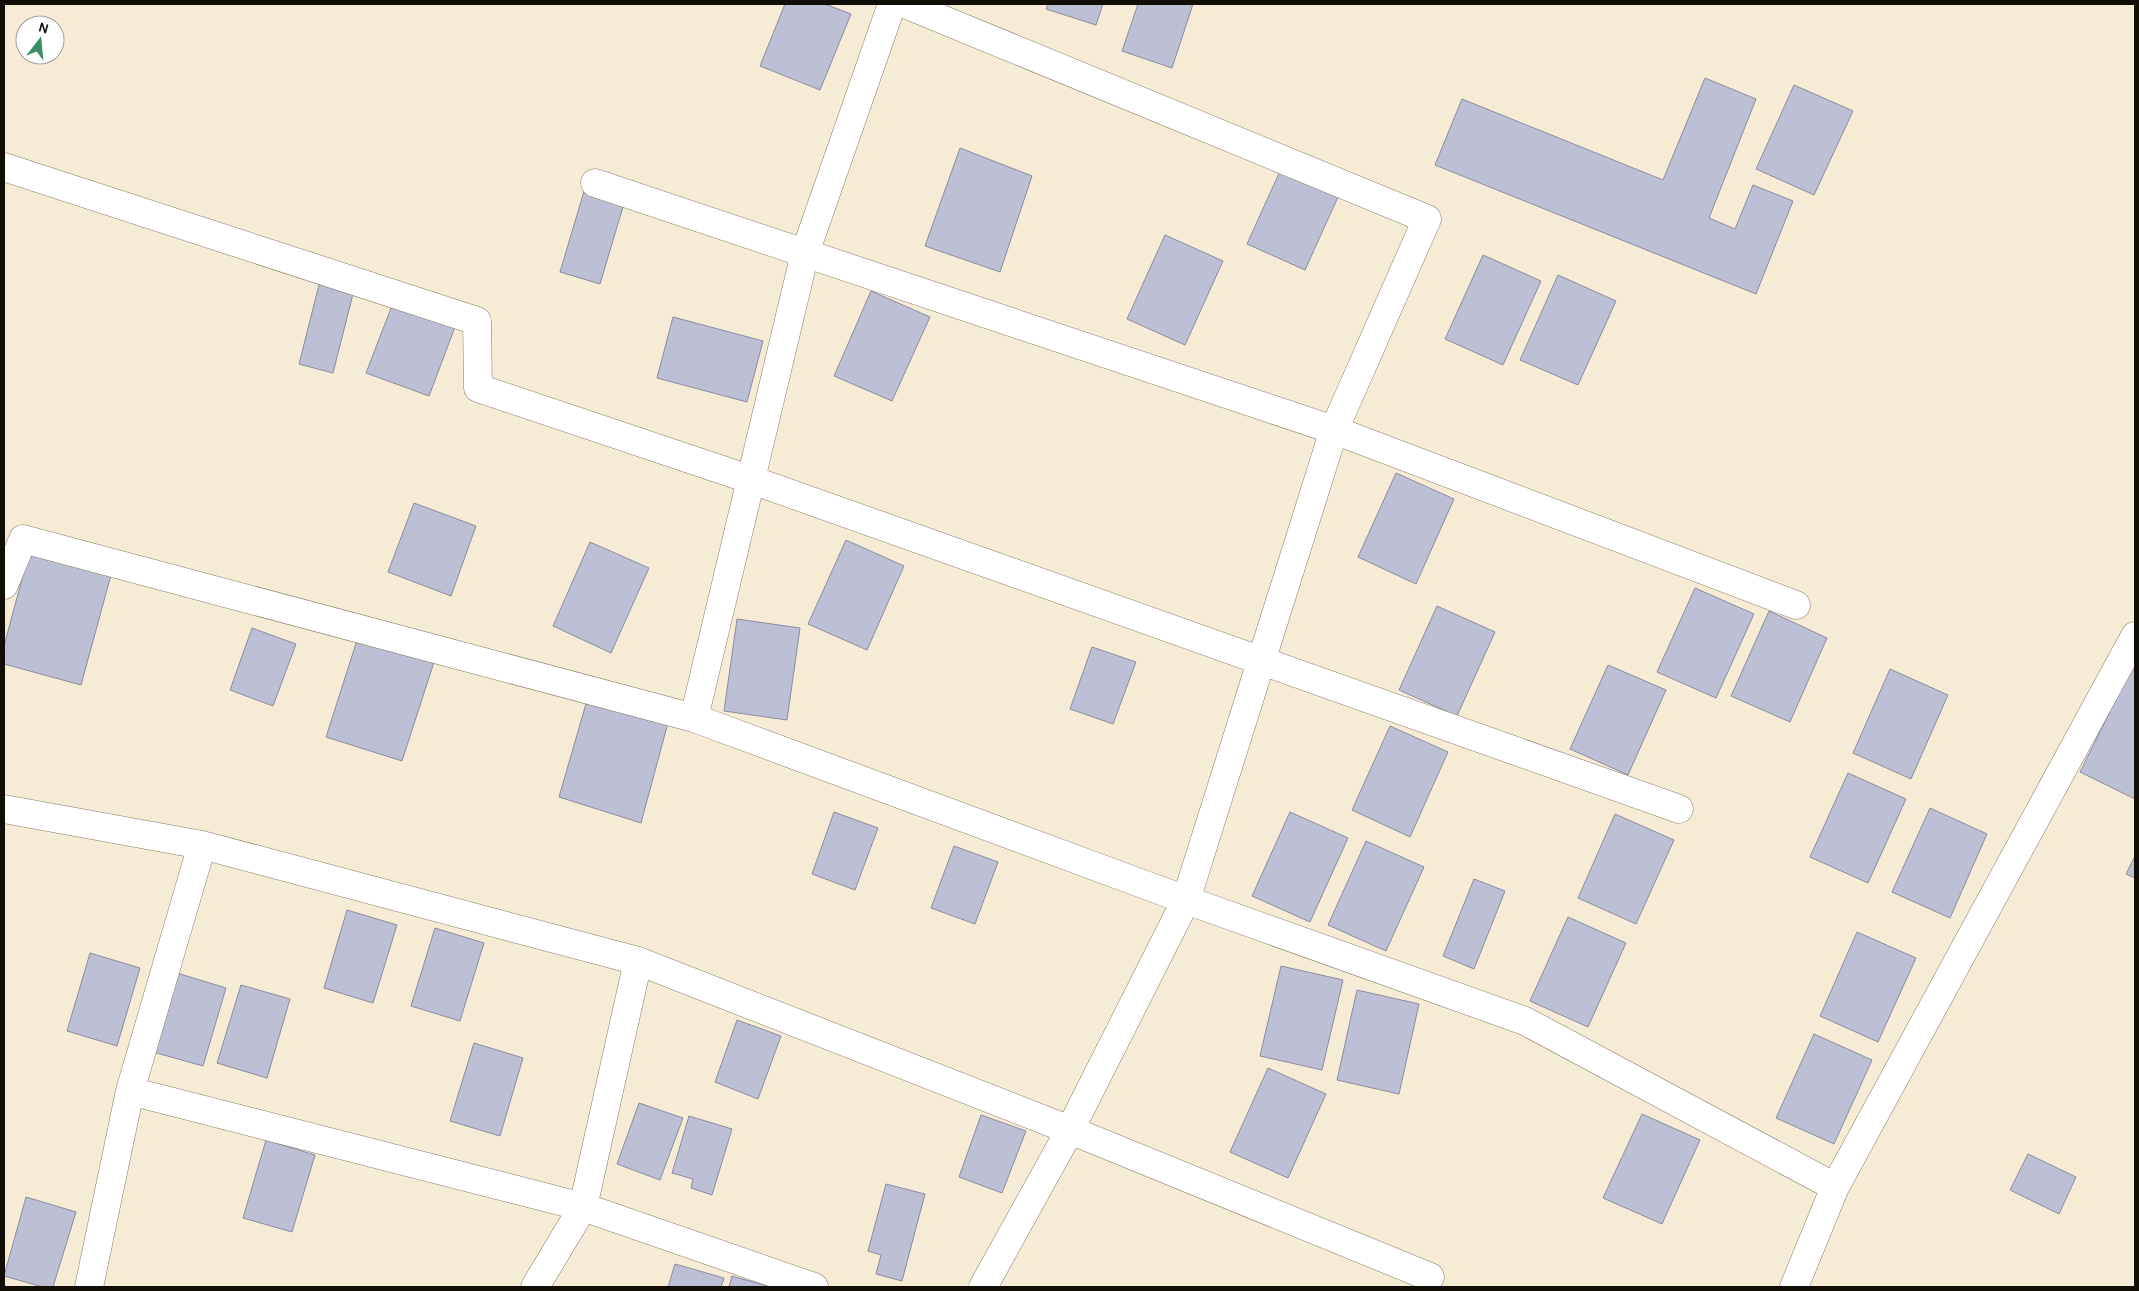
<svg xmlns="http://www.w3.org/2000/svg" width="2139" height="1291" font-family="Karla,sans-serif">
	<rect width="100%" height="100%" fill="#f6ecd6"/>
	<path fill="#bdbfd5" stroke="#8a8ba0" d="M785,4H825L851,14L820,90L760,66Z
		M1048,4H1103L1096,25L1046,9Z
		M1138,4H1193L1172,68L1122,51Z
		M1705,78L1756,99L1709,218L1735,229L1753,185L1793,201L1756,294L1435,165L1462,99L1663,180Z
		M1794,85L1853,111L1814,195L1756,169Z
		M960,148L1032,176L1000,272L925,246Z
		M1285,160L1343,186L1305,270L1247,244Z
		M585,188L625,200L600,284L560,272Z
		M1165,235L1223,261L1185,345L1127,319Z
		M1483,255L1541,281L1503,365L1445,339Z
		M1558,275L1616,301L1578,385L1520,360Z
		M320,281L354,290L333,373L299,364Z
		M871,291L930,317L892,401L834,376Z
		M393,303L455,327L429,396L366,373Z
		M673,317L763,341L747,402L657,378Z
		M1396,473L1454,499L1416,584L1358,557Z
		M414,503L476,526L451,596L388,572Z
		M846,540L904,566L867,650L808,624Z
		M590,542L649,568L611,653L553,626Z
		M29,553L111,575L81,685L4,664V646Z
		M1695,588L1754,614L1716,698L1657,672Z
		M1437,606L1495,632L1457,716L1399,690Z
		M1769,611L1827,638L1790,722L1731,696Z
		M737,619L800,628L787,720L724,711Z
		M252,628L296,644L273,706L230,690Z
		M360,631L436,656L402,761L326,737Z
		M1092,647L1136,662L1113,724L1070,709Z
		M2135,661V799L2080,772Z
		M1608,665L1666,690L1628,775L1570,749Z
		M1890,669L1948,695L1911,779L1853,753Z
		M590,690L669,719L641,823L559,797Z
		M1390,726L1448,752L1410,837L1352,810Z
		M1848,773L1906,799L1868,883L1810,857Z
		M1930,808L1987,834L1950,918L1892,892Z
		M834,812L878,828L855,890L812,874Z
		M1290,812L1348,838L1310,922L1252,896Z
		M1615,814L1674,840L1636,924L1578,898Z
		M1366,841L1424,867L1386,951L1328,925Z
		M954,846L998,862L975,924L931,908Z
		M2135,856V878L2126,874Z
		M1474,879L1505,891L1474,969L1443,956Z
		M347,910L397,925L373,1003L324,988Z
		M1568,917L1626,943L1588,1027L1530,1001Z
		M435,928L484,943L460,1021L411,1006Z
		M1857,932L1916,958L1878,1042L1820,1016Z
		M90,953L140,968L117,1046L67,1031Z
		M1281,966L1343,980L1322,1070L1260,1056Z
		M177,973L226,988L203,1066L153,1052Z
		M241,985L290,999L267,1078L217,1063Z
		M1357,990L1419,1004L1399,1094L1337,1080Z
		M737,1020L781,1036L758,1099L715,1082Z
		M1814,1034L1872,1060L1834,1144L1776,1118Z
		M474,1043L523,1058L500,1136L450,1121Z
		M1268,1068L1326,1094L1288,1178L1230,1152Z
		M639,1103L683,1118L660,1180L617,1164Z
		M1642,1114L1700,1140L1662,1224L1603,1198Z
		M981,1115L1026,1131L1002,1193L959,1177Z
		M689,1116L732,1129L712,1195L691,1188L693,1179L672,1173Z
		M266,1140L315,1155L292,1232L243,1218Z
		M2028,1154L2076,1177L2059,1214L2010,1190Z
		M886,1184L925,1194L902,1281L876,1274L881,1255L868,1251Z
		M26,1197L76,1212L53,1287H43L4,1276Z
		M675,1264L724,1278L721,1287H668Z
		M732,1276L771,1287H729Z"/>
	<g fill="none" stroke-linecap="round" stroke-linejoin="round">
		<g stroke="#857c68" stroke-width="29">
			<path id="minor" d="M905,4L1427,219L1334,430L1186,900L1070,1130L983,1287
				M4,167L477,321L478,388L752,480L1679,809
				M595,183L1334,430L1796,605
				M4,585L23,539L694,718L1186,900L1525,1021L1835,1187L2135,636
				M694,718L805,253L892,4
				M4,809L202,845L638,961L1070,1130L1430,1277
				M130,1091L583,1207L814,1287
				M89,1287L130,1091L202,845
				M535,1287L583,1207L638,961
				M1794,1287L1835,1187"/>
		</g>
		<use href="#minor" stroke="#fff" stroke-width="28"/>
	</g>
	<rect width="2139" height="1291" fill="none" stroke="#110d07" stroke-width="10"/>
	<g transform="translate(40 40) rotate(16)"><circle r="24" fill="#ffffff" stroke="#a09e9c"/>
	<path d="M0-4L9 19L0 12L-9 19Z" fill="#3a9064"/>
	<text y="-8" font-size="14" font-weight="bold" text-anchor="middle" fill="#110d07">N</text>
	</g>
</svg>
